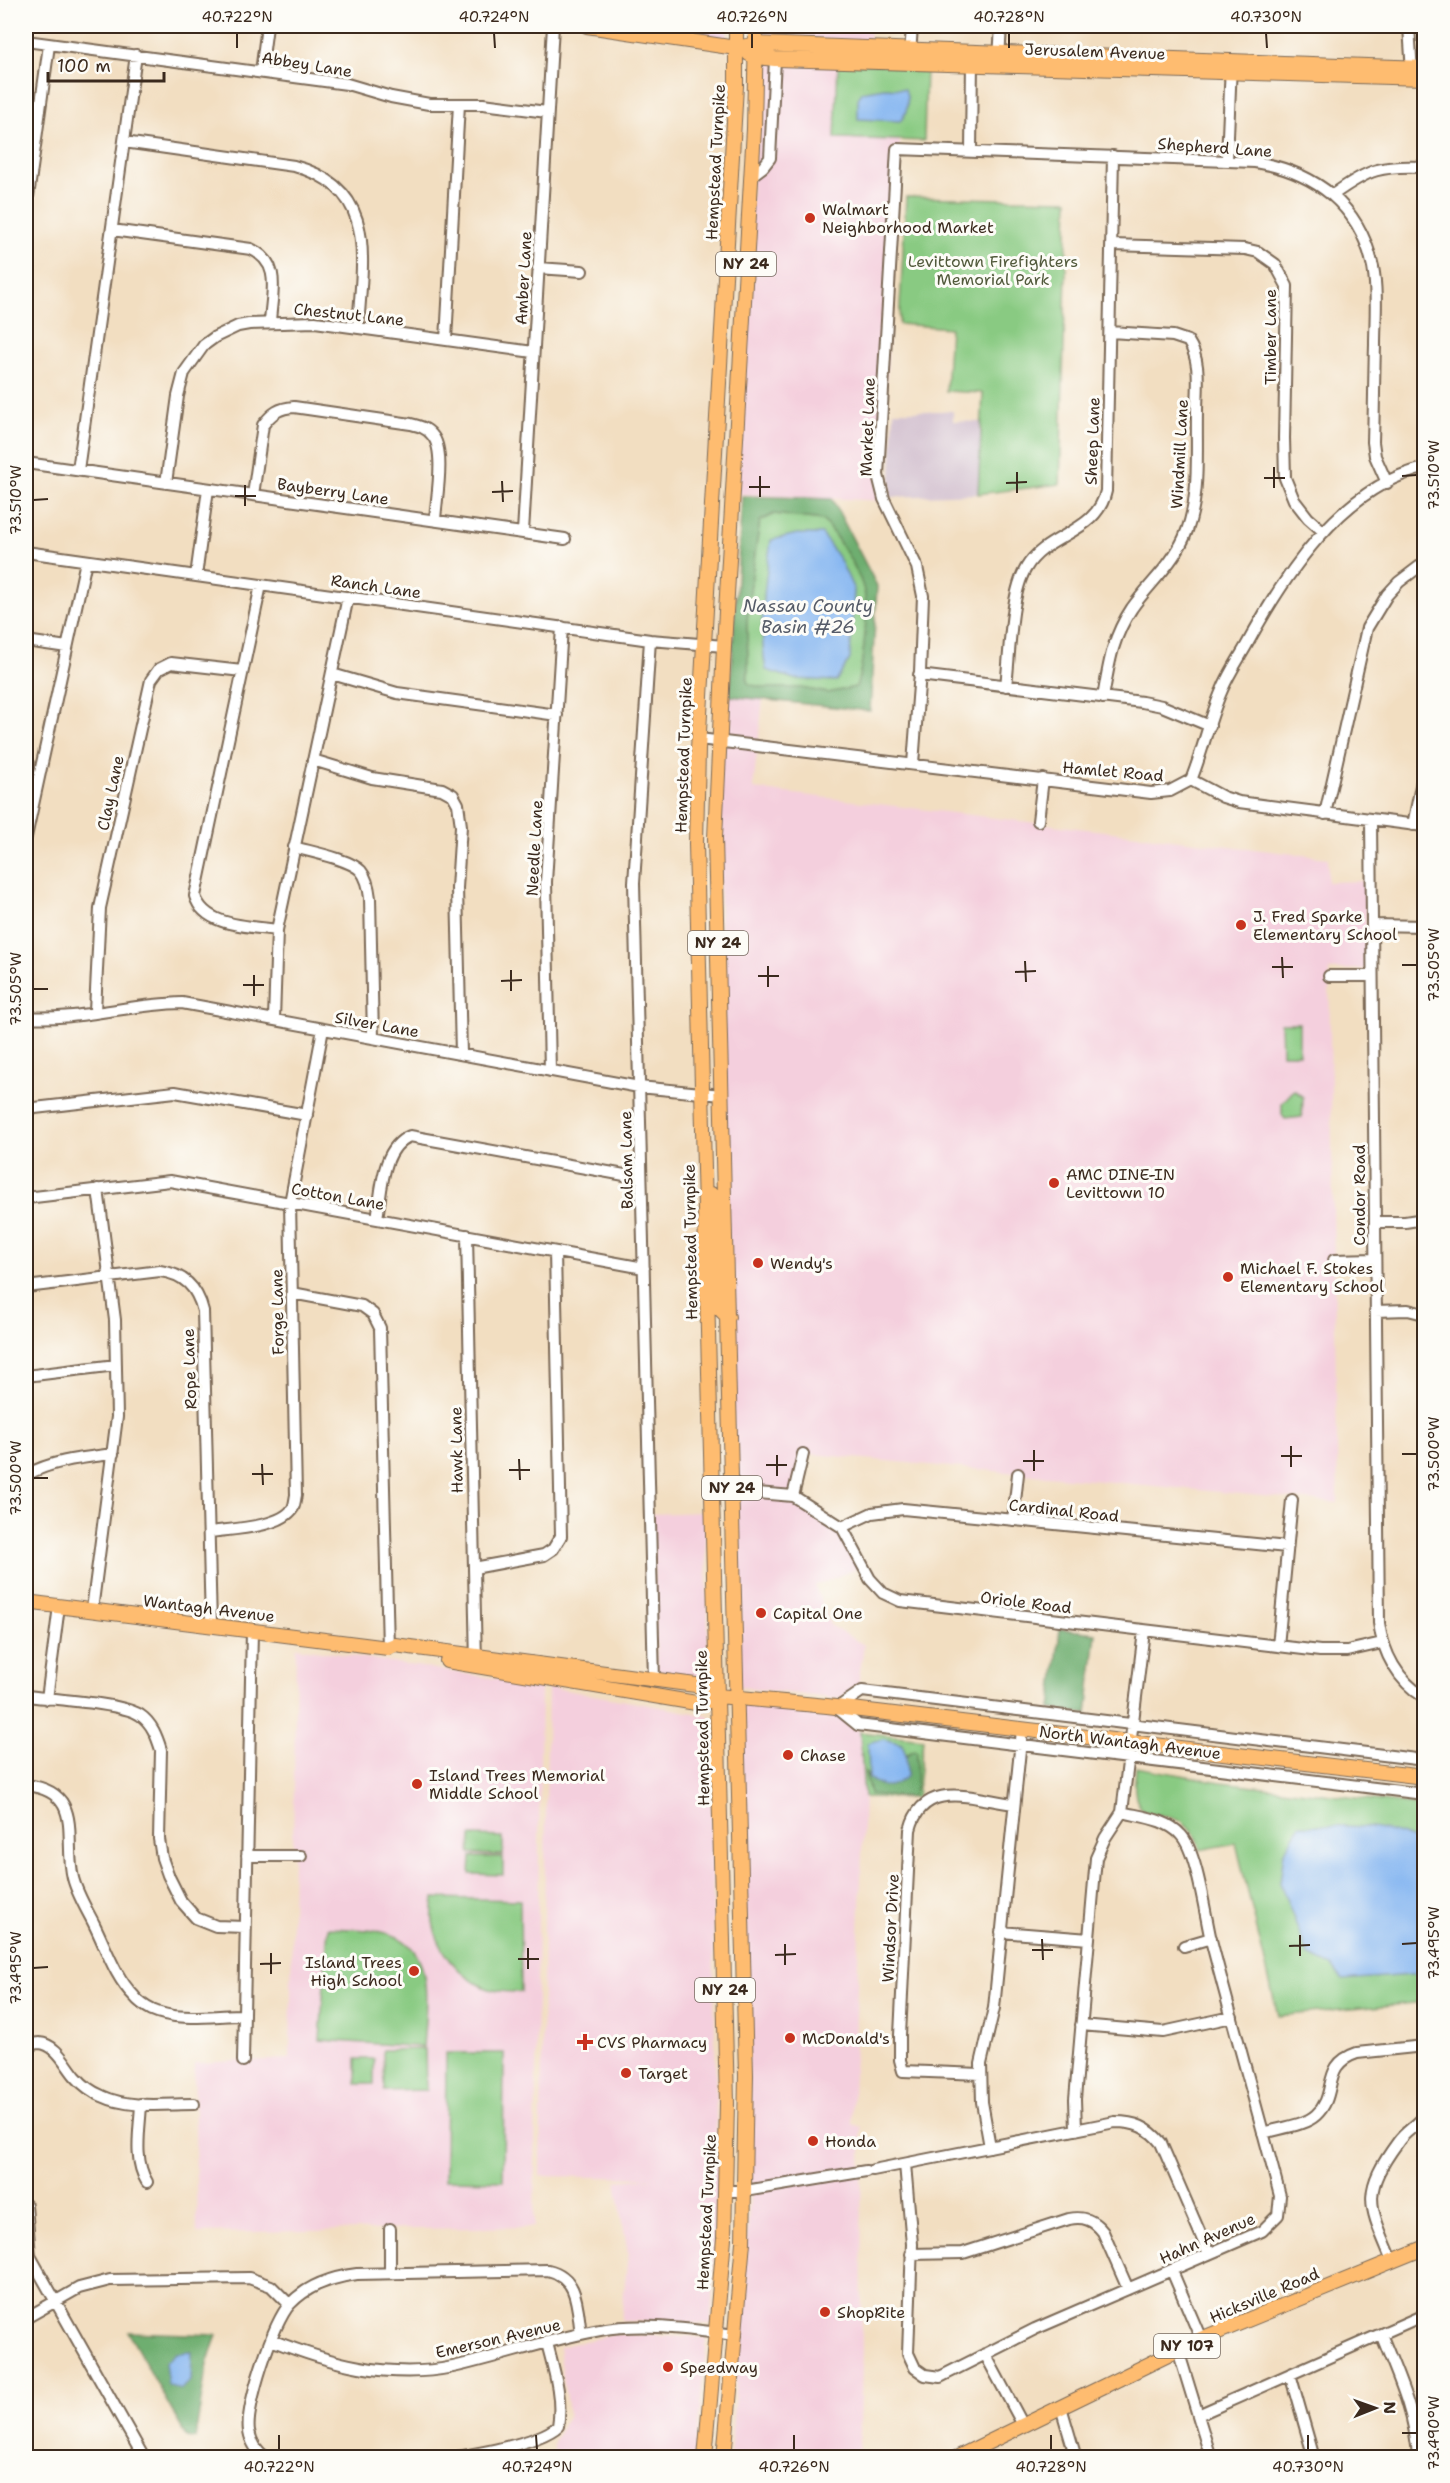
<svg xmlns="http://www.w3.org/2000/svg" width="1450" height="2483" font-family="'Shantell Sans',sans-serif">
	<rect width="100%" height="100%" fill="#fdfcf7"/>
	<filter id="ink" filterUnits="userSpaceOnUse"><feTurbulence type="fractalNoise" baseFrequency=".0167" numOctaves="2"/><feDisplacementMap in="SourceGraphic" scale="12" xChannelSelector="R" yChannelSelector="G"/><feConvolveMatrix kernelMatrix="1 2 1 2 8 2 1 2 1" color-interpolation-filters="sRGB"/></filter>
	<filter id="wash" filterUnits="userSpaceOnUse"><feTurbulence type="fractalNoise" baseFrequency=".008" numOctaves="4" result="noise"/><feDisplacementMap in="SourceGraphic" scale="24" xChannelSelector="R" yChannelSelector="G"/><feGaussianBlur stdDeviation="1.35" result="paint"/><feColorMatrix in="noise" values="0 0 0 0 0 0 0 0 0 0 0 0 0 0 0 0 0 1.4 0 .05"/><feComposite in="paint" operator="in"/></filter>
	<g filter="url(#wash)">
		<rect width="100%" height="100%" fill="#f2dec1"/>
		<path fill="#f4cfdd" d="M624,26H726L728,39Z
			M762,26H870L869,42L763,38Z
			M758,60L838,63L835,138L900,140L881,473L887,501L737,494Z
			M723,695L763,699L753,789L1328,858V882L1365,881L1367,969L1329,970L1338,1503L801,1453L792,1494L837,1526L860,1567L815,1586L830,1625L864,1645L858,1685L838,1699L740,1687L717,791Z
			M705,1512L709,1677L657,1675L652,1514Z
			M296,1647L541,1686L534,2227L197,2233L194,2063L290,2059Z
			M548,1687L710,1716L717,2179L711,2324L621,2321L628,2254L616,2181L653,2178L540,2176Z
			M740,1702L843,1717L860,1732L864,1797L852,2124L861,2127L862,2366L859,2457L730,2458L751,2184Z
			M616,2334L707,2338L695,2457H554V2442L568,2414L559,2347Z"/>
		<path fill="#d0bdcd" d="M894,411H953V421L981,422L978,494L890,497Z"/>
		<path fill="#89ca82" stroke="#627a50" stroke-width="1.5" d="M838,63L926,66L924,141L835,138Z
			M906,197L1068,200L1060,484L978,494L983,393L946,391L950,328L899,324Z
			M774,514L823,520C836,536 862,572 865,593C868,617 864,664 856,687L828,693L801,688H767L750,685L747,682C750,662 746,643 747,622C749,589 755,554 760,521Z
			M1281,1023H1299V1054H1282Z
			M1294,1090L1303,1097L1302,1117L1285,1119L1282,1115V1103Z
			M860,1732L923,1739L917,1798L864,1797Z
			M1136,1767L1221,1782L1424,1806V2002L1278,2016L1236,1843L1200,1850C1197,1838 1193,1830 1183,1822C1167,1810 1137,1823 1135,1791C1134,1783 1136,1775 1136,1767Z
			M471,1836L503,1837V1855L470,1854Z
			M471,1857H503V1875L470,1874Z
			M434,1898L520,1900L521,1992C509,1992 495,1992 484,1987C459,1976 437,1949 433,1922C432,1914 433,1906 434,1898Z
			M328,1928C347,1929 384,1928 401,1939C435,1959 425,2014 423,2047L320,2040Z
			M425,2049L426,2090L384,2091L383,2050Z
			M446,2053H504L503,2181L445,2180Z
			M356,2059H374V2084H356Z"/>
		<path fill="#6eae70" stroke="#546c47" stroke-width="1.5" fill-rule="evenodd" d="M742,496L832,499L877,586L870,711L730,696ZM774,514L823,520C837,537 859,569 864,591C869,609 863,669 856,687L828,693L801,688H767L751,685L747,682C750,662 746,643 747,622C749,589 755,554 760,521Z
			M1060,1629L1096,1633L1087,1714L1051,1709Z
			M914,1750L917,1752L916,1787L912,1797L870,1794L865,1772L869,1778L907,1776L906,1755Z
			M128,2332L217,2335L207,2364L195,2438L191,2439L186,2436Z"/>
		<path fill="#85b6f1" stroke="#607088" stroke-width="1.5" d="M884,88L905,89C909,99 908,114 900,121L858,119V99L861,92Z
			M797,534H822L840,560L854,590L850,659L836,681L794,679L766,670C758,627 765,584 771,540Z
			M883,1739L902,1744L906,1755L907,1776C893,1788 883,1790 869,1778L868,1743Z
			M1300,1825C1341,1826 1389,1823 1424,1845V1974L1343,1980L1332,1966L1308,1955L1280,1883L1284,1851Z
			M192,2352L191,2381L180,2390L168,2385L165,2363L176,2353Z"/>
	</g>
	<g filter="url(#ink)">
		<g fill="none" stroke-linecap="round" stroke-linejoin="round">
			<g stroke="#7b6957" stroke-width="14">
				<path id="minor" d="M1409,26L1412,73
					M26,41L347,84L391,97L429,104H483L547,112
					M910,55L912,26
					M999,58L1001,26
					M261,72L267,26
					M124,142L294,166C379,188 362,260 358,328
					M971,152L972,59
					M1227,160L1231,64
					M751,176L763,167L770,158L775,59
					M1334,194C1369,169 1381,165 1424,167
					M26,211L49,45
					M112,230L251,249C283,264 271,294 270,323
					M1112,245L1245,249L1258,252L1275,264L1287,286L1284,438L1285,478L1294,500L1308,518L1324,532
					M538,268L582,271
					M446,340L459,104
					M26,463L565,539
					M78,470L136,55
					M166,483L178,396L184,373L204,345L215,337L238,326L249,324L315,322L533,352
					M253,495L263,425C272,413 279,408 294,407L411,424C419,426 427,428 432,435C446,450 436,500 435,520
					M523,532L553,26
					M26,552L650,640L724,646
					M196,576L208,489
					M261,585L195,896C204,927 250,926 277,930
					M650,640L634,883L654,1680
					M26,641L67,647
					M332,674L397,693L557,715
					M919,675L1142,702L1162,706L1210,726
					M1006,686C1010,654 1010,594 1026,568C1046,533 1097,534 1106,491L1113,156
					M1103,698C1109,663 1112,638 1132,608C1149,584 1171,566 1184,538C1201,500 1196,453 1197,412C1197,388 1202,362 1188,341L1173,336L1110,332
					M699,739L1151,793L1170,791L1191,780C1203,751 1209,719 1222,690C1228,675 1238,660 1246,646C1284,576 1341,487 1424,468
					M313,760L372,778L442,789L453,795L458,804L461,826L457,888L461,1054
					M913,764L920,672L923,596L917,567L884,499L878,475L897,149L1255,162C1315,172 1360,205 1373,267C1378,293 1375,320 1375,345C1374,378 1374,410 1373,442L1375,456L1387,483
					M1191,780L1223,797L1239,802L1424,826
					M1325,814L1367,628L1387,595L1399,582L1424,563
					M1371,820L1379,1623C1383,1653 1398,1681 1424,1697
					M1038,821L1043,779
					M1413,825L1424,771
					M26,837L86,561
					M294,847C311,852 350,859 361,871C367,878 369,889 370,898L373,1038
					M1372,925L1424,926
					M1329,976H1372
					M95,1011L100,908L151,680L159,669L171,663L242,671
					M26,1017C76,1021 130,1004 182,1003L639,1087L722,1095
					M274,1019L277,930L348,597
					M550,1071L546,882L562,627
					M26,1109L175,1092L307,1115
					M26,1198L170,1181L644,1268
					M377,1218C382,1191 381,1148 410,1136L641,1178
					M1375,1222H1405L1424,1219
					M467,1235L476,1664
					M1334,1260L1374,1259
					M26,1287L160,1271C184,1274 197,1287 203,1311L211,1625
					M292,1293L362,1306L373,1314L380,1328L388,1648
					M1375,1311L1408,1310L1424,1314
					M26,1376L116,1365
					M26,1475C54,1460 81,1458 113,1454
					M713,1489L793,1496L842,1527L870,1579L883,1593L900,1601L1320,1651H1347L1382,1643
					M793,1496L803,1454
					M1013,1520L1018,1474
					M842,1527L872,1513L903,1509L1287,1547
					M209,1532C230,1529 281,1528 293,1508C295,1504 295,1499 296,1495L290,1203L323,1029
					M474,1568L544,1555L553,1549L561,1536L555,1252
					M92,1610L117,1417L115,1320L98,1189
					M1278,1646L1292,1500
					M26,1696C50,1699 123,1703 140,1715C152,1723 157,1737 161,1750L159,1839L162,1858L168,1875L181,1901L196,1918L216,1926L245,1927
					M47,1699L59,1606
					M1424,1760L862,1691L837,1708L858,1725L1424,1794
					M26,1785C86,1792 63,1839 73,1878C77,1894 87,1910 94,1924C106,1948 115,1977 134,1996C138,2001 146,2007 152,2010C178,2022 215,2015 243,2015
					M247,1856H301
					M1001,1932L1089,1939
					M1184,1946L1211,1938
					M1081,2025L1163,2032L1232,2017
					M26,2046C30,2045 35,2043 39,2043C57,2044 66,2066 76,2077C83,2085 92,2092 102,2096C129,2109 165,2104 194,2104
					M243,2061L252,1631
					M981,2074L903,2071L900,2060V2035L910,1830C923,1778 974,1799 1013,1804
					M141,2104C140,2129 133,2160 147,2182
					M1076,2130L1075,2099L1096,1858L1105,1838L1122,1812L1144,1631
					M1263,2133C1279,2128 1304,2126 1316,2115C1339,2094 1320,2065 1357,2053L1424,2046
					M990,2147L982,2102L981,2064L994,2008L1022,1730
					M905,2164L912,2244L908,2353L915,2368L925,2375L940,2377L1035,2329L1262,2231L1278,2215L1280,2196C1258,2111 1233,2025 1211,1940C1205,1915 1197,1852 1181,1835C1167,1819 1142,1817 1122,1812
					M873,2170L1115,2122C1135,2122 1148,2127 1161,2143L1209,2254
					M727,2191H745L866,2171
					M26,2205L30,2256L144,2458
					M390,2229V2273
					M911,2254L963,2253L1069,2219C1084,2216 1094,2220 1103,2232L1128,2289
					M1392,2260C1369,2205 1360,2194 1398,2142C1405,2131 1417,2126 1424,2116
					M1172,2271L1201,2339
					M26,2318L79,2288L110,2280L249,2278L271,2286L289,2304
					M1381,2334C1397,2374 1416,2414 1418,2458
					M271,2340C329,2363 389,2380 453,2367C502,2356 550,2339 600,2330C645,2322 691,2330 736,2335
					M1178,2350L1211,2458
					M985,2354L1023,2425
					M1290,2374L1314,2458
					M1061,2407L1076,2458
					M1198,2415L1424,2315
					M267,2458C257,2452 251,2442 249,2431C245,2408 273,2322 290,2304C307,2286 333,2277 357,2274L548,2270C579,2277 577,2308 581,2334
					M450,2458C475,2454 540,2443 558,2426C563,2398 554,2370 547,2343"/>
			</g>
			<g stroke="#7b6957" stroke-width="16">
				<path id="major" d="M587,26L736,48L757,44L1424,68
					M749,54L756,57L775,59L1424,78
					M711,1194L715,1214L718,1301L720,1309L728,1317
					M26,1602L388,1648L395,1645L703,1686L718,1696L827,1706L1424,1777
					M447,1661L702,1704L718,1696
					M705,2458L724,2238L727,2103L696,844L698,749L736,86V26
					M724,2458L743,2242L746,2075L715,838L724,646L754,129L756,26
					M956,2458L1201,2339L1424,2248"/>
			</g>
			<use href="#minor" stroke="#fff" stroke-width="10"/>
			<use href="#major" stroke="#febc70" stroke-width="14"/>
		</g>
	</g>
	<path fill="none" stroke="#3b2a1e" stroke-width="2" d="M237,33V48M494,33L495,48M752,33V48M1009,33V48M1266,33L1267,48M1274,467V488M1017,472V493M760,476V497M1402,476L1417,475M1264,478H1285M502,481L503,502M1006,483L1027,482M245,485V506M749,487H770M492,492L513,491M235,496H256M33,500L48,499M1282,957L1283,978M1025,961L1026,982M1402,965H1417M768,966V987M1272,967H1293M511,970V991M1015,972L1036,971M254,975V996M758,976H779M501,981L522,980M243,985H264M33,989H48M1291,1446V1467M1034,1450V1471M1402,1454H1417M777,1455V1476M1281,1456H1302M519,1459L520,1480M1023,1461H1044M262,1464L263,1485M766,1465H787M509,1470H530M252,1474H273M33,1478H48M1300,1935V1956M1042,1939L1043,1960M785,1944V1965M1402,1944L1417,1943M1289,1946L1310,1945M528,1948V1969M1032,1950H1053M271,1953V1974M775,1955L796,1954M518,1959H539M260,1964L281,1963M33,1968L48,1967M1402,2433H1417M279,2435V2450M536,2435L537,2450M794,2435V2450M1051,2435V2450M1308,2435V2450"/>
	<g fill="#c8321e" stroke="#fdfcf7" stroke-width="2">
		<circle cx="810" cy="218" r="6"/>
		<circle cx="1241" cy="925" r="6"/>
		<circle cx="1054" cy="1183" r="6"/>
		<circle cx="758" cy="1263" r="6"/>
		<circle cx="1228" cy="1277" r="6"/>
		<circle cx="761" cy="1613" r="6"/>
		<circle cx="788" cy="1755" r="6"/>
		<circle cx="417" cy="1784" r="6"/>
		<circle cx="414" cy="1971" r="6"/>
		<circle cx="790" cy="2038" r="6"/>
		<path d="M582 2033h6v6h6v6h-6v6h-6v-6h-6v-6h6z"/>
		<circle cx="626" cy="2073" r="6"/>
		<circle cx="813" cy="2141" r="6"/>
		<circle cx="825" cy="2312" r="6"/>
		<circle cx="668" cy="2367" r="6"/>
	</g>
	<g text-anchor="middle" stroke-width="6" stroke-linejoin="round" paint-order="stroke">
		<g fill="#fdfcf7" stroke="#75695f" stroke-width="1.5">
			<rect x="716" y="252" width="60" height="24" rx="4.5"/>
			<rect x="688" y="931" width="60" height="24" rx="4.5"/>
			<rect x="702" y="1476" width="60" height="24" rx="4.5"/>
			<rect x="695" y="1978" width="60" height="24" rx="4.5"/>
			<rect x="1154" y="2334" width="66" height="24" rx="4.5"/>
		</g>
		<g font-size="15" font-weight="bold" fill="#3b2a1e">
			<text x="746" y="269">NY 24</text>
			<text x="718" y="948">NY 24</text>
			<text x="732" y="1493">NY 24</text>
			<text x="725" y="1995">NY 24</text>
			<text x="1187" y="2351">NY 107</text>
		</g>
		<g font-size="16" fill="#3b2a1e" stroke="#fdfcf7">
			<text transform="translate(1095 51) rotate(2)" y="6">Jerusalem Avenue</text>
			<text transform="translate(307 64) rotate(9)" y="6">Abbey Lane</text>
			<text transform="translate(1215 147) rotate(4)" y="6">Shepherd Lane</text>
			<text transform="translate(715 162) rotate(-87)" y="6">Hempstead Turnpike</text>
			<text transform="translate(523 278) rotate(-87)" y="6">Amber Lane</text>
			<text transform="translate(349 314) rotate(6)" y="6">Chestnut Lane</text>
			<text transform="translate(1270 337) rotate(-90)" y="6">Timber Lane</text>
			<text transform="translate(867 427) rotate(-88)" y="6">Market Lane</text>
			<text transform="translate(1092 441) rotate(-88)" y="6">Sheep Lane</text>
			<text transform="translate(1179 454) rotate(-87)" y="6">Windmill Lane</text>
			<text transform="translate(333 491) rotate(8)" y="6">Bayberry Lane</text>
			<text transform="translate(376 586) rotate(8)" y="6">Ranch Lane</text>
			<text transform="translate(683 755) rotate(-88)" y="6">Hempstead Turnpike</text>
			<text transform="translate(1113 771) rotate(5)" y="6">Hamlet Road</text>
			<text transform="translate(110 793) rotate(-78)" y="6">Clay Lane</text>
			<text transform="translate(534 848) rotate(-87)" y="6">Needle Lane</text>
			<text transform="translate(377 1024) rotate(10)" y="6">Silver Lane</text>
			<text transform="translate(626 1160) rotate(-91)" y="6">Balsam Lane</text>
			<text transform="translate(1359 1195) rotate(-90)" y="6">Condor Road</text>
			<text transform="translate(338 1196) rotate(10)" y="6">Cotton Lane</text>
			<text transform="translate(690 1242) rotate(-91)" y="6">Hempstead Turnpike</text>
			<text transform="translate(277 1312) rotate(-91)" y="6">Forge Lane</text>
			<text transform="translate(189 1369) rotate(-92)" y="6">Rope Lane</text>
			<text transform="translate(456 1450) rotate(-91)" y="6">Hawk Lane</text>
			<text transform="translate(1064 1510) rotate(6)" y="6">Cardinal Road</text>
			<text transform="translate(1026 1602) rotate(7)" y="6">Oriole Road</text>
			<text transform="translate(209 1608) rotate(7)" y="6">Wantagh Avenue</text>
			<text transform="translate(702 1728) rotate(-91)" y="6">Hempstead Turnpike</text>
			<text transform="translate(1130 1742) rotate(7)" y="6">North Wantagh Avenue</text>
			<text transform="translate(890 1928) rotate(-87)" y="6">Windsor Drive</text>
			<text transform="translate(706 2212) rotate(-87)" y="6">Hempstead Turnpike</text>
			<text transform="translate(1207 2238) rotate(-24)" y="6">Hahn Avenue</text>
			<text transform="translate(1264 2295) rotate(-23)" y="6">Hicksville Road</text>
			<text transform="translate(498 2338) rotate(-13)" y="6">Emerson Avenue</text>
		</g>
		<g font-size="16" fill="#3b2a1e" stroke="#fdfcf7" text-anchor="start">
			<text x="822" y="215">Walmart<tspan x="822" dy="18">Neighborhood Market</tspan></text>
			<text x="1253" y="922">J. Fred Sparke<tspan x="1253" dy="18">Elementary School</tspan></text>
			<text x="1066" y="1180">AMC DINE-IN<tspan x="1066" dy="18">Levittown 10</tspan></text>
			<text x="770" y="1269">Wendy's</text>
			<text x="1240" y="1274">Michael F. Stokes<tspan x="1240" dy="18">Elementary School</tspan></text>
			<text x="773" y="1619">Capital One</text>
			<text x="800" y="1761">Chase</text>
			<text x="429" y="1781">Island Trees Memorial<tspan x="429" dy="18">Middle School</tspan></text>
			<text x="402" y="1968" text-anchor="end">Island Trees<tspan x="402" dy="18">High School</tspan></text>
			<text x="802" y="2044">McDonald's</text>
			<text x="597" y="2048">CVS Pharmacy</text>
			<text x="638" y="2079">Target</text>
			<text x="825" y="2147">Honda</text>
			<text x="837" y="2318">ShopRite</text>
			<text x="680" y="2373">Speedway</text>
		</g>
		<g font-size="16" fill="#525a3c" stroke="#fdfcf7">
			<text x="993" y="267">Levittown Firefighters<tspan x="993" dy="18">Memorial Park</tspan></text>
		</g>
		<g font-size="18" font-style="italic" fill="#555b68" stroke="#fdfcf7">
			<text x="808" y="612">Nassau County<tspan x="808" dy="21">Basin #26</tspan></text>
		</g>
	</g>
	<rect width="1450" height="2483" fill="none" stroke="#fdfcf7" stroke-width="66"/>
	<g transform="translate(1375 2408) rotate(89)" stroke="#fdfcf7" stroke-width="4.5" paint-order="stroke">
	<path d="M0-4.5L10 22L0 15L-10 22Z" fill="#3b2a1e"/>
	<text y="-9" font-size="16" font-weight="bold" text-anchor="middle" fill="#3b2a1e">N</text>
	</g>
	<path d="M48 72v9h116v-9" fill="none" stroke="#3b2a1e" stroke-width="3"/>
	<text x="57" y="72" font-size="18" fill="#3b2a1e" stroke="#fdfcf7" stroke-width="4.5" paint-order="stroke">100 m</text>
	<rect x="33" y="33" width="1384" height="2417" fill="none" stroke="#3b2a1e" stroke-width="2"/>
	<g font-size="15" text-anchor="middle" fill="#3b2a1e">
		<text x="237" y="22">40.722°N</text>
		<text x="494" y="22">40.724°N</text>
		<text x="752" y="22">40.726°N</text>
		<text x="1009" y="22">40.728°N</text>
		<text x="1266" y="22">40.730°N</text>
		<text transform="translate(1434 475) rotate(-90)" y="5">73.510°W</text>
		<text transform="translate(16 500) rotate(-90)" y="5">73.510°W</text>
		<text transform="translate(1434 965) rotate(-90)" y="5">73.505°W</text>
		<text transform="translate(16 989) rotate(-90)" y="5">73.505°W</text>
		<text transform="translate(1434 1454) rotate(-90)" y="5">73.500°W</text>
		<text transform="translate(16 1478) rotate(-90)" y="5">73.500°W</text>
		<text transform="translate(1434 1943) rotate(-90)" y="5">73.495°W</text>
		<text transform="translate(16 1968) rotate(-90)" y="5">73.495°W</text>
		<text transform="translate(1434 2433) rotate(-90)" y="5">73.490°W</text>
		<text x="279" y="2472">40.722°N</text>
		<text x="537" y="2472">40.724°N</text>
		<text x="794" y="2472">40.726°N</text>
		<text x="1051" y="2472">40.728°N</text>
		<text x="1308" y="2472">40.730°N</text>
	</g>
</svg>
